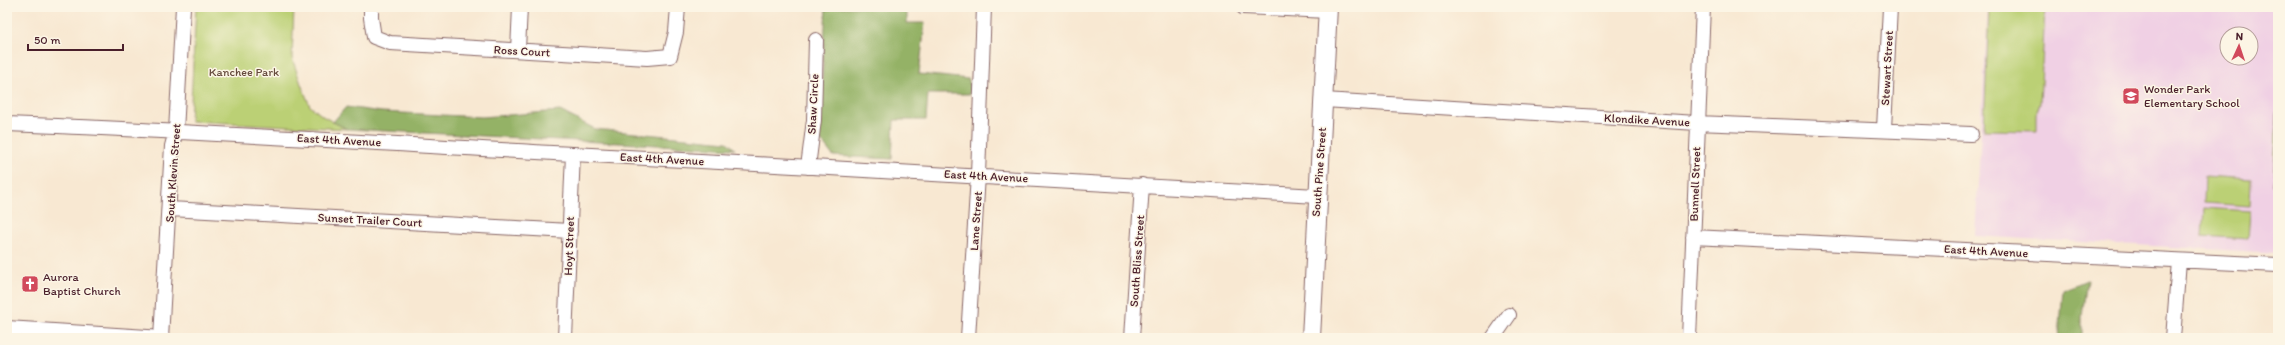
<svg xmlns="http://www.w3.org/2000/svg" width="2285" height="345" font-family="Itim,sans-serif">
	<rect width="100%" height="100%" fill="#fcf5e5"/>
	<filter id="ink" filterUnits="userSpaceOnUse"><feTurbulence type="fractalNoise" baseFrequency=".025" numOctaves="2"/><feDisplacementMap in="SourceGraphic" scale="8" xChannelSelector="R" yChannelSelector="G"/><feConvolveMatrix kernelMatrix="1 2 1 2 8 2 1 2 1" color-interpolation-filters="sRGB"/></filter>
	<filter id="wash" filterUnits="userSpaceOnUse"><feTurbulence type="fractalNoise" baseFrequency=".012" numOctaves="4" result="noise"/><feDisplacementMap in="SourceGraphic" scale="16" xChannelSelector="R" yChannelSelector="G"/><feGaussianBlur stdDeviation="0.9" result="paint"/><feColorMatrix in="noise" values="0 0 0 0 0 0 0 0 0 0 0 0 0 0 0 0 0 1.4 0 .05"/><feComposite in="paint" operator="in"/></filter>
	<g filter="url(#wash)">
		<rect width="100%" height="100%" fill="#f8e8d2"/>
		<path fill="#f0d0e4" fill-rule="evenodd" d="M1988,7H2278V253L1975,236ZM2227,34H2251V58H2227Z"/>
		<path fill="#bbd074" stroke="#827850" d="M196,7H294L292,58L301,84L310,106L324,117L347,129L190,121Z
			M1989,7H2043L2045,10L2040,103L2036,114V131L1984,130Z
			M2278,101V186L2273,185Z
			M2205,176L2251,179L2250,206L2204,203Z
			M2204,208L2250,211L2248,239L2202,236Z"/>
		<path fill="#94b266" stroke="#6f6848" d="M826,7H907V23H925L919,74L969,79L970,94H928L926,120H894L892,159L833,156L819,138Z
			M346,107L382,112L482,117L560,111L595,129L727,142L735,149L347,129L333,122Z
			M2087,280L2082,316V338H2059L2063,290Z"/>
	</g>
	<g filter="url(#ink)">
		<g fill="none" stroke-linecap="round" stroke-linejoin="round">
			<g stroke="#876565" stroke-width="16">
				<path id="minor" d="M371,7V18L374,37L390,43L647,58L670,56L676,32L678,7
					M1243,7L1328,11
					M518,50L520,7
					M1324,100L1697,123L1971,134
					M7,124C196,131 384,144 573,154C821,168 1069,180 1317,196
					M1884,129L1890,7
					M808,167L814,120L816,40
					M170,209L570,231
					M1693,237L2278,265
					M7,328L163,338
					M161,338L172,146L176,131L183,7
					M565,338L573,154
					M968,338L978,175L984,7
					M1132,338L1142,185
					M1493,338L1509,315
					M1689,338L1703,7
					M2173,338L2179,261"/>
			</g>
			<g stroke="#876565" stroke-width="20">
				<path id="tertiary" d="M1311,338L1328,7"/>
			</g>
			<use href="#minor" stroke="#fff" stroke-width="14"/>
			<use href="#tertiary" stroke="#fff" stroke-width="18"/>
		</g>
	</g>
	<defs>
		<g id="school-square" transform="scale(0.9)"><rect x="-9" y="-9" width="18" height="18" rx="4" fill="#d1495b" stroke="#fcf5e5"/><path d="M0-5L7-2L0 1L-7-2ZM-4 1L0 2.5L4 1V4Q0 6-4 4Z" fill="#fff"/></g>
		<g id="church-square" transform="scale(0.9)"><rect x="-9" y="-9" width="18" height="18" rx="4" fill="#d1495b" stroke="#fcf5e5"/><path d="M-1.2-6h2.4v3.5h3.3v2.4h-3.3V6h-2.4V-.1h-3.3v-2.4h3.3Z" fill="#fff"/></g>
	</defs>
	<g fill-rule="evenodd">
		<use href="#school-square" x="2131" y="96"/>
		<use href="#church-square" x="30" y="284"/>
	</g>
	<g text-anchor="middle" stroke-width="3" stroke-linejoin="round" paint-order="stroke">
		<g font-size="12" fill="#4a1f2b" stroke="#fcf5e5">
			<text transform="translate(522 51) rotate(3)" y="4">Ross Court</text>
			<text transform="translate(1887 68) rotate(-87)" y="4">Stewart Street</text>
			<text transform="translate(813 104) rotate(-87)" y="4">Shaw Circle</text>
			<text transform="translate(1647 120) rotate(3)" y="4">Klondike Avenue</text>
			<text transform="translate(339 140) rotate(3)" y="4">East 4th Avenue</text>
			<text transform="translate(662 159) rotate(3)" y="4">East 4th Avenue</text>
			<text transform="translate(1319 172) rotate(-86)" y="4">South Pine Street</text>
			<text transform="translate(173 173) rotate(-86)" y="4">South Klevin Street</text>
			<text transform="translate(986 176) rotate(3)" y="4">East 4th Avenue</text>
			<text transform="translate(1695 184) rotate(-88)" y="4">Bunnell Street</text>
			<text transform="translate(370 220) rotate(3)" y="4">Sunset Trailer Court</text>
			<text transform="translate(976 221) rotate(-86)" y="4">Lane Street</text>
			<text transform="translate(569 246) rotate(-88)" y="4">Hoyt Street</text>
			<text transform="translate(1986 251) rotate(3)" y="4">East 4th Avenue</text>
			<text transform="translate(1137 261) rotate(-86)" y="4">South Bliss Street</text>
		</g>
		<g font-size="12" fill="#664b3d" stroke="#fcf5e5">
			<text x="244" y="76">Kanchee Park</text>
		</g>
		<g font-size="12" fill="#4a1f2b" stroke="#fcf5e5" text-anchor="start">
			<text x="2144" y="93">Wonder Park<tspan x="2144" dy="14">Elementary School</tspan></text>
			<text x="43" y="281">Aurora<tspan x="43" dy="14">Baptist Church</tspan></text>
		</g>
	</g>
	<rect width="2285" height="345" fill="none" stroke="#fcf5e5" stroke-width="24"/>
	<g transform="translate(2239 46) rotate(3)"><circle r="19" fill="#fcf5e5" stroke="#b59f9b"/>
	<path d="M0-3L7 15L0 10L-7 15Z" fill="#d1495b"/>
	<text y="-6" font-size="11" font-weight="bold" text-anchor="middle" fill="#4a1f2b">N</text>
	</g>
	<path d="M28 44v6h95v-6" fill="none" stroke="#4a1f2b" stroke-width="2"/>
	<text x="34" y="44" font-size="12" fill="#4a1f2b" stroke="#fcf5e5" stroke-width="3" paint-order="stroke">50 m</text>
</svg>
